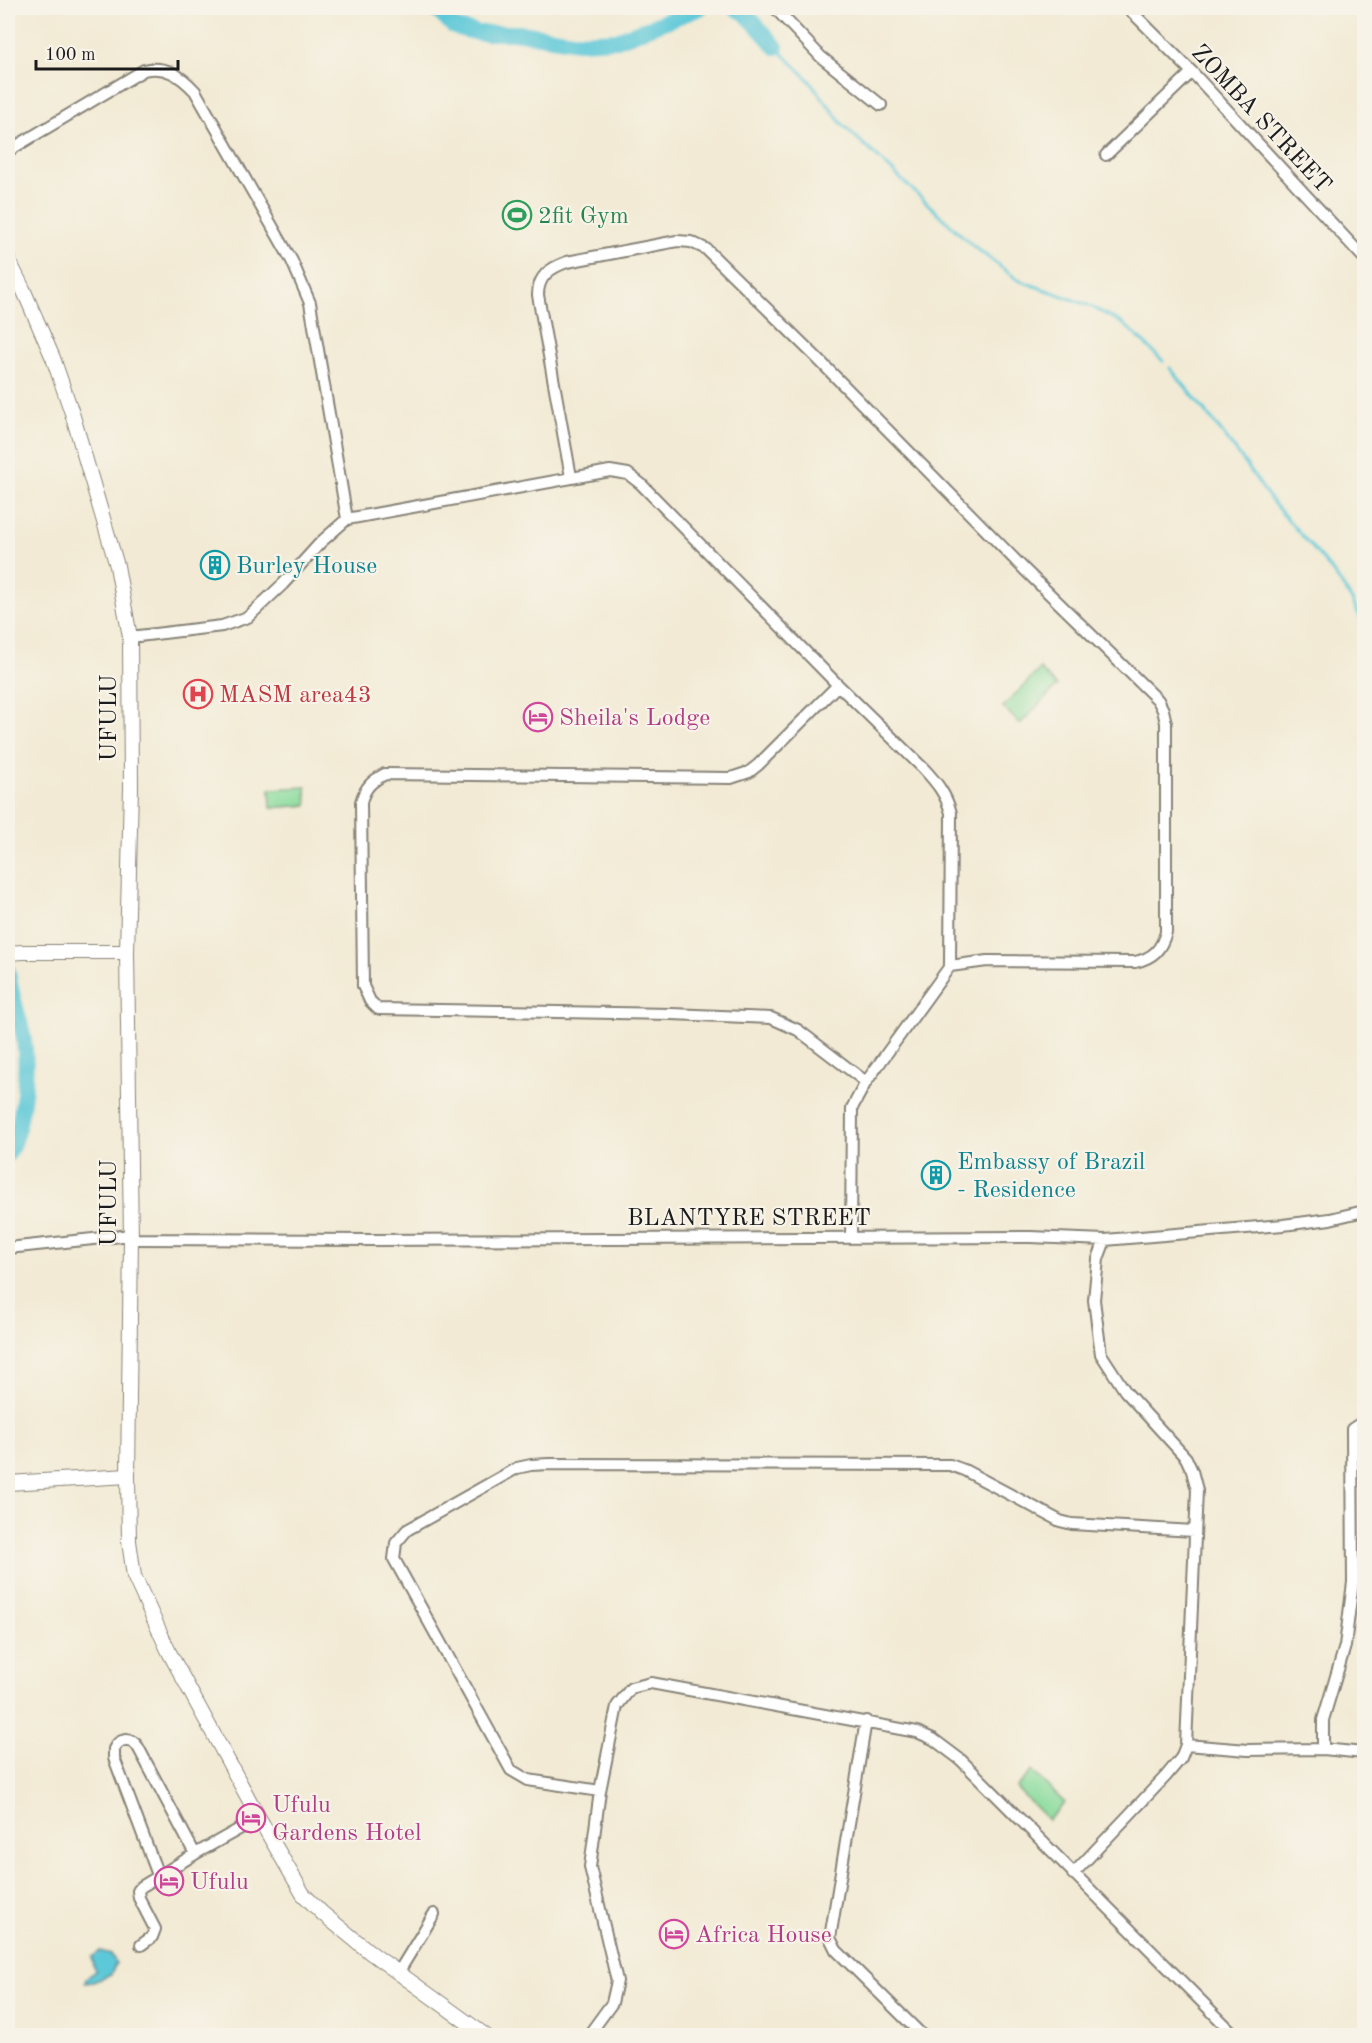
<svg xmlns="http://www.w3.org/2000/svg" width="1372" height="2043" font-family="'Old Standard TT',serif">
	<rect width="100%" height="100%" fill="#f7f3e8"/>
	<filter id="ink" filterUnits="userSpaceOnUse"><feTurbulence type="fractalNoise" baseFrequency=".0167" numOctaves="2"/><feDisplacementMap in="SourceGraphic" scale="12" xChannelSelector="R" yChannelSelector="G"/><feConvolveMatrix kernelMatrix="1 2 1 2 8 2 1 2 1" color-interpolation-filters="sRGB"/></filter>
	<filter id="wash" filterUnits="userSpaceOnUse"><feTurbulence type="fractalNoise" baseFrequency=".008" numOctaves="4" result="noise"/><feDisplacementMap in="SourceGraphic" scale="24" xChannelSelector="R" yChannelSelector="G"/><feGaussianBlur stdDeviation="1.35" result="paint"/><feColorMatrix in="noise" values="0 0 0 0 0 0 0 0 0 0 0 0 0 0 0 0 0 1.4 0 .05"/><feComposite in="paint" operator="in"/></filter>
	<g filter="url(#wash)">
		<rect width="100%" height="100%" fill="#f2ead4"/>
		<path fill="#89db9c" stroke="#527c5c" stroke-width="1.5" d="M1040,669L1057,686L1020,724L1003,707Z
			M306,787L307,805L271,808L270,789Z
			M1032,1771L1065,1803L1048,1820L1016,1788Z"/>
		<path fill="#5dc8d8" stroke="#3c727a" stroke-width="1.5" d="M100,1951L111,1954L116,1963L111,1975L93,1982L85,1983L86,1978L95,1971L92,1957Z"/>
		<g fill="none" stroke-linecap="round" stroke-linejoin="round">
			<path stroke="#5dc8d8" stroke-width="3" d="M776,47L809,80L843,125L972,245L1018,280L1088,305L1124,324L1163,361
				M1170,368C1195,398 1219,428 1242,459C1252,472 1261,487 1271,500C1304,541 1345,576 1364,626"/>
			<path stroke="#5dc8d8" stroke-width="16" d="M434,8L454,27L478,33H521L578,42L617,40L700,8
				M735,8L745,13L776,47
				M8,971C10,991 17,1010 22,1030C30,1063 24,1124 8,1154"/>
		</g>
	</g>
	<g filter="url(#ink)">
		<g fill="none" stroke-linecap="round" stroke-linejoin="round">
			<g stroke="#878378" stroke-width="14">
				<path id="minor" d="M775,8L821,57L881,105
					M1128,8L1192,72L1364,258
					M8,151L144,70C165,65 180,75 195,91L292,261L310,303L347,519
					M1106,155L1192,72
					M571,477L538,295C538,276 550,268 567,262L677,241L691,242L706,249L815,356L1026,571L1158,700L1163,710L1166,723V932C1161,950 1153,958 1135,962L987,961L950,966
					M130,637L222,626L248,617L283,584L321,542L347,519L610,471L628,474L641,484L838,685L924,769C937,783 946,794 951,813L950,966L866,1082L852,1108L851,1238
					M838,685L758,765L749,772L731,778L385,774C372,781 365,787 361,802L363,986L370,1001L378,1009L671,1014L771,1018L798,1030L866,1082
					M131,1239L375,1240L1030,1237L1105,1240L1283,1225L1330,1219L1364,1211
					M8,1248L131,1235
					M866,1721L830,1938L836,1950L923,2036
					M1186,1745L1248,1750L1323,1749L1364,1753
					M1323,1749V1720L1345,1646L1353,1582L1352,1429L1364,1421
					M600,1791L528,1780L511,1770L394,1559L396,1543L407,1530L517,1468L531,1465L549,1464L950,1465L964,1470L1060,1521L1072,1524L1194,1531
					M1073,1874L1166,1776L1181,1758L1186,1745L1197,1490L1192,1471L1186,1458L1125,1391L1101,1354L1094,1300L1098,1259L1105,1240
					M158,1875L114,1758V1749C119,1738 131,1737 138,1747L195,1854
					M141,1945L152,1937L155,1929L139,1898L138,1891L141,1887L195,1854L259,1818
					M398,1973L434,1914
					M588,2036L612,2003L617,1981L590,1867L600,1791L617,1706L631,1688L651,1683L917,1732L933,1739L961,1760L1236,2036"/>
			</g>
			<g stroke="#878378" stroke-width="16">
				<path id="tertiary" d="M8,259L23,289L53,358L72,413L117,566L130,637L131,788L127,952L131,1239L128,1476L129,1541L134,1576L169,1652L259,1818L303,1894L322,1913L371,1953L486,2036
					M8,953L23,952H127
					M8,1483L128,1476"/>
			</g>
			<use href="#minor" stroke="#fff" stroke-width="10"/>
			<use href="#tertiary" stroke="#fff" stroke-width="14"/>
		</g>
	</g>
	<defs>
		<g id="stadium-ring" transform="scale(1.5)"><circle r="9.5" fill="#f7f3e8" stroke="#2e9e5b" stroke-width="1.5"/><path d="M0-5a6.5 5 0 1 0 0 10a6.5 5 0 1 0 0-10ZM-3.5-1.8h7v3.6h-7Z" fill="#2e9e5b"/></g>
		<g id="building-ring" transform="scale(1.5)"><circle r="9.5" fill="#f7f3e8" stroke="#0f9aa8" stroke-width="1.5"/><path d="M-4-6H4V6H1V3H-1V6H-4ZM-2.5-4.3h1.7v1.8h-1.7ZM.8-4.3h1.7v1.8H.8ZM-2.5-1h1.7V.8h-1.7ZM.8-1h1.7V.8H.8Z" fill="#0f9aa8"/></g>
		<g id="hospital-ring" transform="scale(1.5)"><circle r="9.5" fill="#f7f3e8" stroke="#e0444e" stroke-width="1.5"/><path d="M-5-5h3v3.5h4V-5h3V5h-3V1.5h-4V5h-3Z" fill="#e0444e"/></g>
		<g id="hotel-ring" transform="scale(1.5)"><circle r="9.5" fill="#f7f3e8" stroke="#d1479c" stroke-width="1.5"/><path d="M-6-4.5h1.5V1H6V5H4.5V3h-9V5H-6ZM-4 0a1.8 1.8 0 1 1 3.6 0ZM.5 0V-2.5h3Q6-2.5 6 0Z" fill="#d1479c"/></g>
	</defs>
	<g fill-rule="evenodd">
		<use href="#stadium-ring" x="517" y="215"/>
		<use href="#building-ring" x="215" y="565"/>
		<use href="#hospital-ring" x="198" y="694"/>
		<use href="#hotel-ring" x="538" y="717"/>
		<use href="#building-ring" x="936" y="1175"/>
		<use href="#hotel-ring" x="251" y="1818"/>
		<use href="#hotel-ring" x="169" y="1881"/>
		<use href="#hotel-ring" x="674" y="1934"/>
	</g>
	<g text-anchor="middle" stroke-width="4.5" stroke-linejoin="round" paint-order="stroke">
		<g font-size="24" fill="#1c1c1c" stroke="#f7f3e8">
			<text transform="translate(1262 118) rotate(47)" y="8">ZOMBA STREET</text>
			<text transform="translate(108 718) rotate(-90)" y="8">UFULU</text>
			<text transform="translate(108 1203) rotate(-90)" y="8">UFULU</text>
			<text x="749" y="1225">BLANTYRE STREET</text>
		</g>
		<g font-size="24" fill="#27864d" stroke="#f7f3e8" text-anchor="start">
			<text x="538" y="223">2fit Gym</text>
		</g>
		<g font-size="24" fill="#0d838f" stroke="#f7f3e8" text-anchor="start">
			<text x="236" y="573">Burley House</text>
			<text x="957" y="1169">Embassy of Brazil<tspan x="957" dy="28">- Residence</tspan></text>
		</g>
		<g font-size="24" fill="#be3a42" stroke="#f7f3e8" text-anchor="start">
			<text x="219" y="702">MASM area43</text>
		</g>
		<g font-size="24" fill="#b23c85" stroke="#f7f3e8" text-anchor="start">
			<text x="559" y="725">Sheila's Lodge</text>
			<text x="272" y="1812">Ufulu<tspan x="272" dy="28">Gardens Hotel</tspan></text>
			<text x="190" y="1889">Ufulu</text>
			<text x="695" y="1942">Africa House</text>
		</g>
	</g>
	<rect width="1372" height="2043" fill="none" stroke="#f7f3e8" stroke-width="30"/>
	<path d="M36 60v9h142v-9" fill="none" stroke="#1c1c1c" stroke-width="3"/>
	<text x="45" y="60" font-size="18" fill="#1c1c1c" stroke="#f7f3e8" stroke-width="4.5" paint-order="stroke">100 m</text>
</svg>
